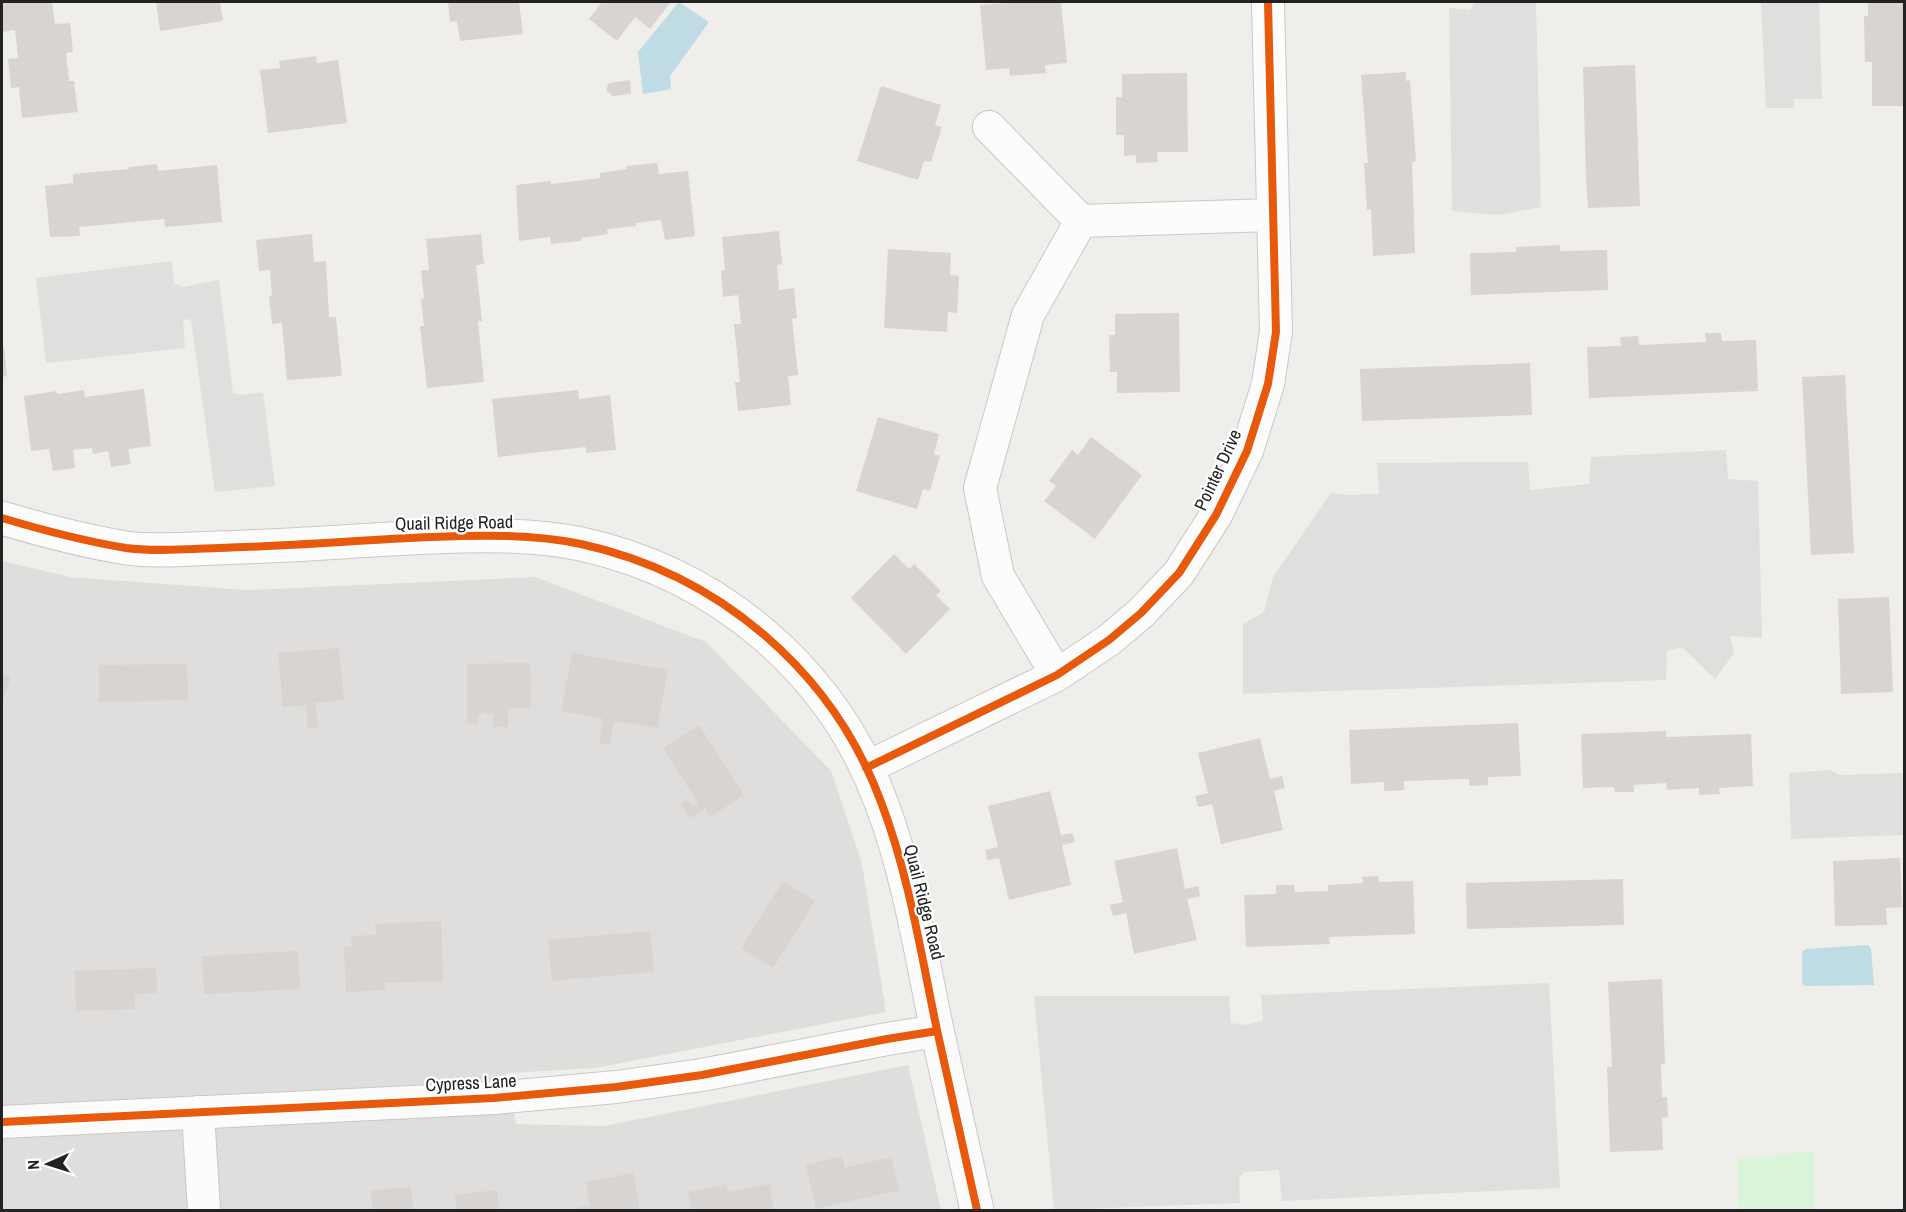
<svg xmlns="http://www.w3.org/2000/svg" width="1906" height="1212" font-family="'Archivo Narrow',sans-serif">
	<rect width="100%" height="100%" fill="#f0eeeb"/>
	<path fill="#dfdedc" d="M2,561L70,577L247,590L535,577L706,642L831,771L862,864L886,1012L595,1068L506,1073L516,1124L604,1126L908,1065L941,1210H2Z"/>
	<path fill="#daf5da" d="M1814,1151L1815,1210H1739L1737,1159Z"/>
	<path fill="#e0dfde" d="M1476,2H1536L1541,207L1498,215L1452,211L1449,8L1470,10Z
		M1761,2H1819L1822,99H1794V108H1766Z
		M172,261L174,283L182,287L219,280L233,393L240,395L263,392L275,486L215,492L191,320L186,319L183,321L185,348L46,363L36,278Z
		M1726,450L1728,479L1758,481L1762,638L1730,636L1734,653L1715,679L1682,647L1667,651L1666,680L1243,694V624L1264,612L1273,577L1331,493L1346,495L1379,494L1377,463L1528,462L1530,490L1589,484L1591,457Z
		M1830,770L1840,775L1904,773V835L1791,839L1789,773Z
		M1549,983L1560,1188L1282,1201L1279,1170L1244,1172L1239,1179L1240,1203L1054,1210L1034,996H1229L1231,1023L1247,1025L1263,1020L1261,995Z"/>
	<path fill="#bfdbe3" d="M679,2L709,22L670,76L671,89L643,94L638,52Z
		M1868,945L1871,949L1874,985L1808,986H1805L1802,983V952L1806,949Z"/>
	<path fill="#d7d4d2" d="M2,2H52L55,24L70,23L73,52L66,53L69,81H74L78,112L22,118L19,87L11,88L8,59L18,58L15,30L2,32Z
		M156,2H220L223,21L160,31Z
		M448,2H519L523,34L460,41L457,21L450,22Z
		M602,2H671L650,29L635,17L617,41L589,19Z
		M1019,2H1061L1067,63L1045,65L1046,73L1010,76L1009,68L986,70L980,5Z
		M1868,2H1904V106H1872V62H1865L1864,16H1868Z
		M316,56L317,63L338,60L347,123L268,133L260,70L280,68L279,61Z
		M1635,65L1640,206L1588,208L1586,181L1583,67Z
		M1406,72V81L1410,80L1416,161L1412,162L1415,253L1373,256L1371,209L1367,210L1364,163H1368L1361,75Z
		M1187,73L1188,152H1157L1158,162L1136,163V155L1124,156V135H1116V97H1122V74Z
		M630,80L631,94L613,96L606,90L609,83Z
		M881,86L941,105L935,125L942,127L931,162L924,161L918,180L857,161Z
		M657,163L659,174L688,171L695,236L665,240L661,220L636,223V226L607,229L608,234L581,238V241L551,244L550,237L519,241L516,185L551,181V184L600,178V173L627,169V166Z
		M157,164L158,171L217,165L222,222L165,227L164,219L79,227L80,236L50,237L45,186L73,183V174L129,169V167Z
		M779,231L782,264L777,265L779,290L794,288L797,318L792,319L798,375L788,376L791,405L738,411L735,382H740L734,324H741L738,295L723,297L721,271L725,270L722,237Z
		M312,234L314,262L326,261L329,317H336L342,376L287,380L282,323L272,324L269,296H272L270,270L259,271L256,240Z
		M481,234L484,264L476,265L482,321H478L484,382L427,388L420,326H424L421,299H424L421,270H429L426,239Z
		M1560,245V251L1607,250L1608,290L1471,295L1470,253L1516,252V247Z
		M888,249L951,253L950,275L959,276L957,313L948,312L947,332L884,328Z
		M1179,313L1180,392L1117,393V372H1110L1109,335H1115V314Z
		M1705,333H1721L1722,341L1756,340L1758,391L1589,398L1587,347L1621,346L1620,337L1638,336L1639,345L1706,342Z
		M4,347L7,376L2,377V348Z
		M1530,363L1532,415L1362,421L1360,369Z
		M1845,375L1854,553L1811,555L1802,377Z
		M144,389L151,446L128,449L131,464L111,467L108,451L93,454L92,448L73,450L75,468L53,471L49,449L31,451L24,396L57,391V394L84,390L85,397Z
		M578,390L579,399L610,395L616,450L586,453V447L498,457L492,399Z
		M878,417L939,434L934,454L940,456L930,491L923,489L917,509L856,491Z
		M1091,437L1142,475L1095,539L1044,501L1056,486L1049,481L1072,450L1078,455Z
		M894,554L909,569L914,564L941,591L936,595L950,609L906,654L851,598Z
		M1889,597L1893,692L1841,694L1838,599Z
		M339,648L344,700L315,703L318,728L308,729L306,705L283,707L278,653Z
		M572,653L668,670L657,728L614,721L610,745L599,743L603,719L561,711Z
		M530,663L531,708H508V727H494L493,714L482,712L480,716H478L477,725L467,723V664Z
		M185,664H187L188,700L99,702V665Z
		M2,674L11,677L2,703Z
		M1518,723L1521,776L1488,777V785L1469,786V779L1404,781V790L1384,791V782L1351,784L1349,730Z
		M699,725L744,795L710,817L705,808L690,818L681,804L687,799L692,807L698,803L663,748Z
		M1666,731V737L1751,734L1753,786L1719,788L1720,794L1699,795V788L1667,790L1666,783L1634,785V792H1615L1614,787L1583,788L1581,734Z
		M1260,738L1270,779L1282,776L1285,788L1274,791L1283,830L1221,844L1212,804L1198,807L1195,796L1208,793L1198,753Z
		M1050,791L1061,835L1072,833L1075,842L1062,845L1071,885L1009,900L999,858L987,860L985,850L998,847L988,806Z
		M1177,848L1185,889L1198,886L1200,896L1187,899L1197,940L1134,954L1126,913L1113,916L1110,905L1123,902L1114,861Z
		M1900,858L1902,907L1886,908L1887,925L1835,926L1833,861Z
		M1378,876L1379,882L1413,881L1415,934L1329,937L1330,944L1246,947L1244,895L1276,894V885H1294L1295,892L1328,891V885L1363,883L1362,877Z
		M1623,879L1624,925L1467,929L1466,883Z
		M783,881L815,901L773,968L741,948Z
		M441,921L443,981L384,983L385,990L346,992L344,947H352L351,936L376,935L375,924Z
		M650,931L654,972L552,981L548,940Z
		M298,951L300,989L204,994L202,956Z
		M156,968L157,993L135,994V1009L76,1011L75,971Z
		M1662,979L1665,1065L1661,1064L1662,1097H1667L1668,1117L1662,1118L1663,1150L1610,1152L1607,1067H1612L1608,982Z
		M842,1156L845,1168L891,1157L899,1190L816,1209L806,1165Z
		M633,1173L640,1210H573V1209L590,1205L586,1182Z
		M727,1184L728,1192L769,1184L774,1210H692L688,1192Z
		M411,1187L413,1210H373L371,1190Z
		M497,1190L499,1210H457L455,1195Z"/>
	<g fill="none" stroke-linecap="round" stroke-linejoin="round">
		<g stroke="#c9c8c7" stroke-width="34">
			<path id="minor" d="M989,127L1081,221L1273,215
				M1057,675L998,576L980,488L1028,315L1081,221
				M866,768L1057,675L1109,640L1141,613L1179,573L1216,515L1247,451L1268,384L1276,332L1268,2
				M198,1112L204,1210
				M2,1122L494,1098L616,1087L702,1075L887,1039L937,1031"/>
		</g>
		<g stroke="#c9c8c7" stroke-width="35">
			<path id="tertiary" d="M2,518C42,530 84,541 126,548C156,552 188,549 218,548C290,546 361,540 432,537C481,535 532,534 581,544C718,574 832,670 881,802C909,875 921,954 937,1030C950,1090 964,1150 977,1210"/>
		</g>
		<use href="#minor" stroke="#fdfcfc" stroke-width="32"/>
		<use href="#tertiary" stroke="#fdfcfc" stroke-width="33"/>
		<g stroke="#fff" stroke-width="11">
			<path id="cycleway" d="M2,518C42,530 84,541 126,548C156,552 188,549 218,548C290,546 361,540 432,537C481,535 532,534 581,544C718,574 832,670 881,802C909,875 921,954 937,1030C950,1090 964,1150 977,1210
				M866,768L1057,675L1109,640L1141,613L1179,573L1216,515L1247,451L1268,384L1276,332L1268,2
				M2,1122L494,1098L616,1087L702,1075L887,1039L937,1031"/>
		</g>
		<use href="#cycleway" stroke="#e8590c" stroke-width="8"/>
	</g>
	<g text-anchor="middle" stroke-width="4.5" stroke-linejoin="round" paint-order="stroke">
		<g font-size="18" fill="#222" stroke="#fff">
			<text transform="translate(1218 470) rotate(-65)" y="6">Pointer Drive</text>
			<text transform="translate(454 523) rotate(-1)" y="6">Quail Ridge Road</text>
			<text transform="translate(924 902) rotate(76)" y="6">Quail Ridge Road</text>
			<text transform="translate(471 1083) rotate(-3)" y="6">Cypress Lane</text>
		</g>
	</g>
	<rect width="1906" height="1212" fill="none" stroke="#222222" stroke-width="6"/>
	<g transform="translate(48 1164) rotate(267)" stroke="#ffffff" stroke-width="4.5" paint-order="stroke">
	<path d="M0-4.5L10 22L0 15L-10 22Z" fill="#222222"/>
	<text y="-9" font-size="16" font-weight="bold" text-anchor="middle" fill="#222222">N</text>
	</g>
</svg>
